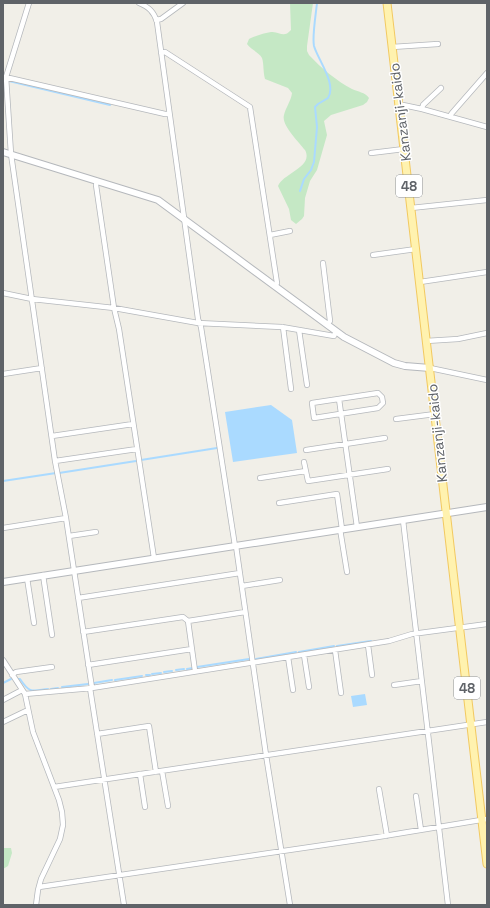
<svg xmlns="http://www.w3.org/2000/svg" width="490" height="908" font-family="'Space Grotesk',sans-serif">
	<rect width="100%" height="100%" fill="#f1efe8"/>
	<path fill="#c5e8c5" d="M290,3H313L307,46V51L309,55C320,67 338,82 352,89C358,92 365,92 369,98L367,102L363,105L331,115L324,121L327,135L317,170L310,181L305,198L304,216L302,219L296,224L291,220L289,209L278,186C283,173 314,167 305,150C299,142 281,125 284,115C286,107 291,101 292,93L288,88L265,79C263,72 264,64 262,58C259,52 251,50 247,44L249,39C254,36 265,33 271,32C280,31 283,39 291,30Z
		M3,848H11L12,853L8,866L3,869Z"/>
	<path fill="#aadaff" d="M271,405L292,420L297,453L233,462L225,412Z
		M365,694L367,705L353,707L351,696Z"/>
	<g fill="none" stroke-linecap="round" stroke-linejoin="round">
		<path stroke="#aadaff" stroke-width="2" d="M9,81L110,105
			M300,191L304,179L311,170L314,162L317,127L315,107L318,104L328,98C337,84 318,60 314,46C312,37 316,13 317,3
			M141,460L217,448
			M59,473L136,461
			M3,481L56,473
			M337,646L371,641
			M299,652L334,646
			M256,659L296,652
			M197,667L249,659
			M187,669L193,668
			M176,670L184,669
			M164,672L172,671
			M152,674L161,673
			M146,675H150
			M18,679H20C30,694 32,691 48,689
			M115,680L142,676
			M3,683L11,679
			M94,683L112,680
			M62,687L88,684
			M51,689L58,688"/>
		<g stroke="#b5b8bc" stroke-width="6">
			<path id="minor" d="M29,3L6,77L11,154L55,461L66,518L92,688
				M139,3C149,7 154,12 157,22L198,319L201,327L235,546
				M156,20L161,19L183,3
				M392,47L438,44
				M161,53L165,52L250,107L277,283L275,286
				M5,77L165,114H169
				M399,106L403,105L422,109L487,127
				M422,109L423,105L441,88
				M450,116L452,113L487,73
				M371,153L404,149
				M97,181L96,185L114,308L119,329L154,558
				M411,208L487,200
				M270,235L290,231
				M373,255L416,249
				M323,263L330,321L327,325
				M420,282L487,272
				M3,293L32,299L114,308L198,323L282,327L334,336L336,332
				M283,327L291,389
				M299,330L307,385
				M426,341L458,339L487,333
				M430,368L487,380
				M3,374L42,368
				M378,393L382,397L383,403L378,408L314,418L312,403Z
				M339,399L357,527
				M396,419L435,414
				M52,436L133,424
				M306,450L385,438
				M55,461L137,449
				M304,462L308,481L388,469
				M260,478L306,471
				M279,503L337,494L342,529
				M403,520L448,905
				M3,528L66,518
				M340,529L347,572
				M69,536L96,532
				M236,546L266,755L290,905
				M43,575L52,635
				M27,578L34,623
				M242,586L280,580
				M78,598L240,573
				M188,621L245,612
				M83,632L183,617L188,621L195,671
				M368,645L372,675
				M335,650L341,693
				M304,655L309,687
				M288,657L293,690
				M3,660L25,694L33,732L59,800L62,812L63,825L60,839L41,879L38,890L36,905
				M88,665L192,649
				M12,675L16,672L52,667
				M394,685L422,681
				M90,688L124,905
				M25,694L92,688L389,641L412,634L487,624
				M3,700L22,690
				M3,722L28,710
				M97,734L149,726L156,772
				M162,771L168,806
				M140,774L145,807
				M54,787L487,722
				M379,789L387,836
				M416,796L421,830
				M39,887L378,837L487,819"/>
		</g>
		<g stroke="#b5b8bc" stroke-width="8">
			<path id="tertiary" d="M3,152L158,200L344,337L394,363L405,366L430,368
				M3,582L487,507"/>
		</g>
		<g stroke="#f2c960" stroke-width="9">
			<path id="primary" d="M387,3L487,864"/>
		</g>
		<use href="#minor" stroke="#fff" stroke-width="4.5"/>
		<use href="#tertiary" stroke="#fff" stroke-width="6"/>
		<use href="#primary" stroke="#fff2af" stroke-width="7"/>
	</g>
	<g text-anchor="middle" stroke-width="3" stroke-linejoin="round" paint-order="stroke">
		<g fill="#fff" stroke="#8f9295" stroke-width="1">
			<rect x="396" y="175" width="26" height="22" rx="3"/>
			<rect x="454" y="677" width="26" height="22" rx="3"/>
		</g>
		<g font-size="13" font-weight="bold" fill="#5f6368">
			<text x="409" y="191">48</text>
			<text x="467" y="693">48</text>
		</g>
		<g font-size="14" fill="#5f6368" stroke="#fff">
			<text transform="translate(400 112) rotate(-97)" y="5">Kanzanji-kaido</text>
			<text transform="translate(437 433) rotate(-96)" y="5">Kanzanji-kaido</text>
		</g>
	</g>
	<rect width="490" height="908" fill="none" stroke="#5f6368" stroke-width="8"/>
</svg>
